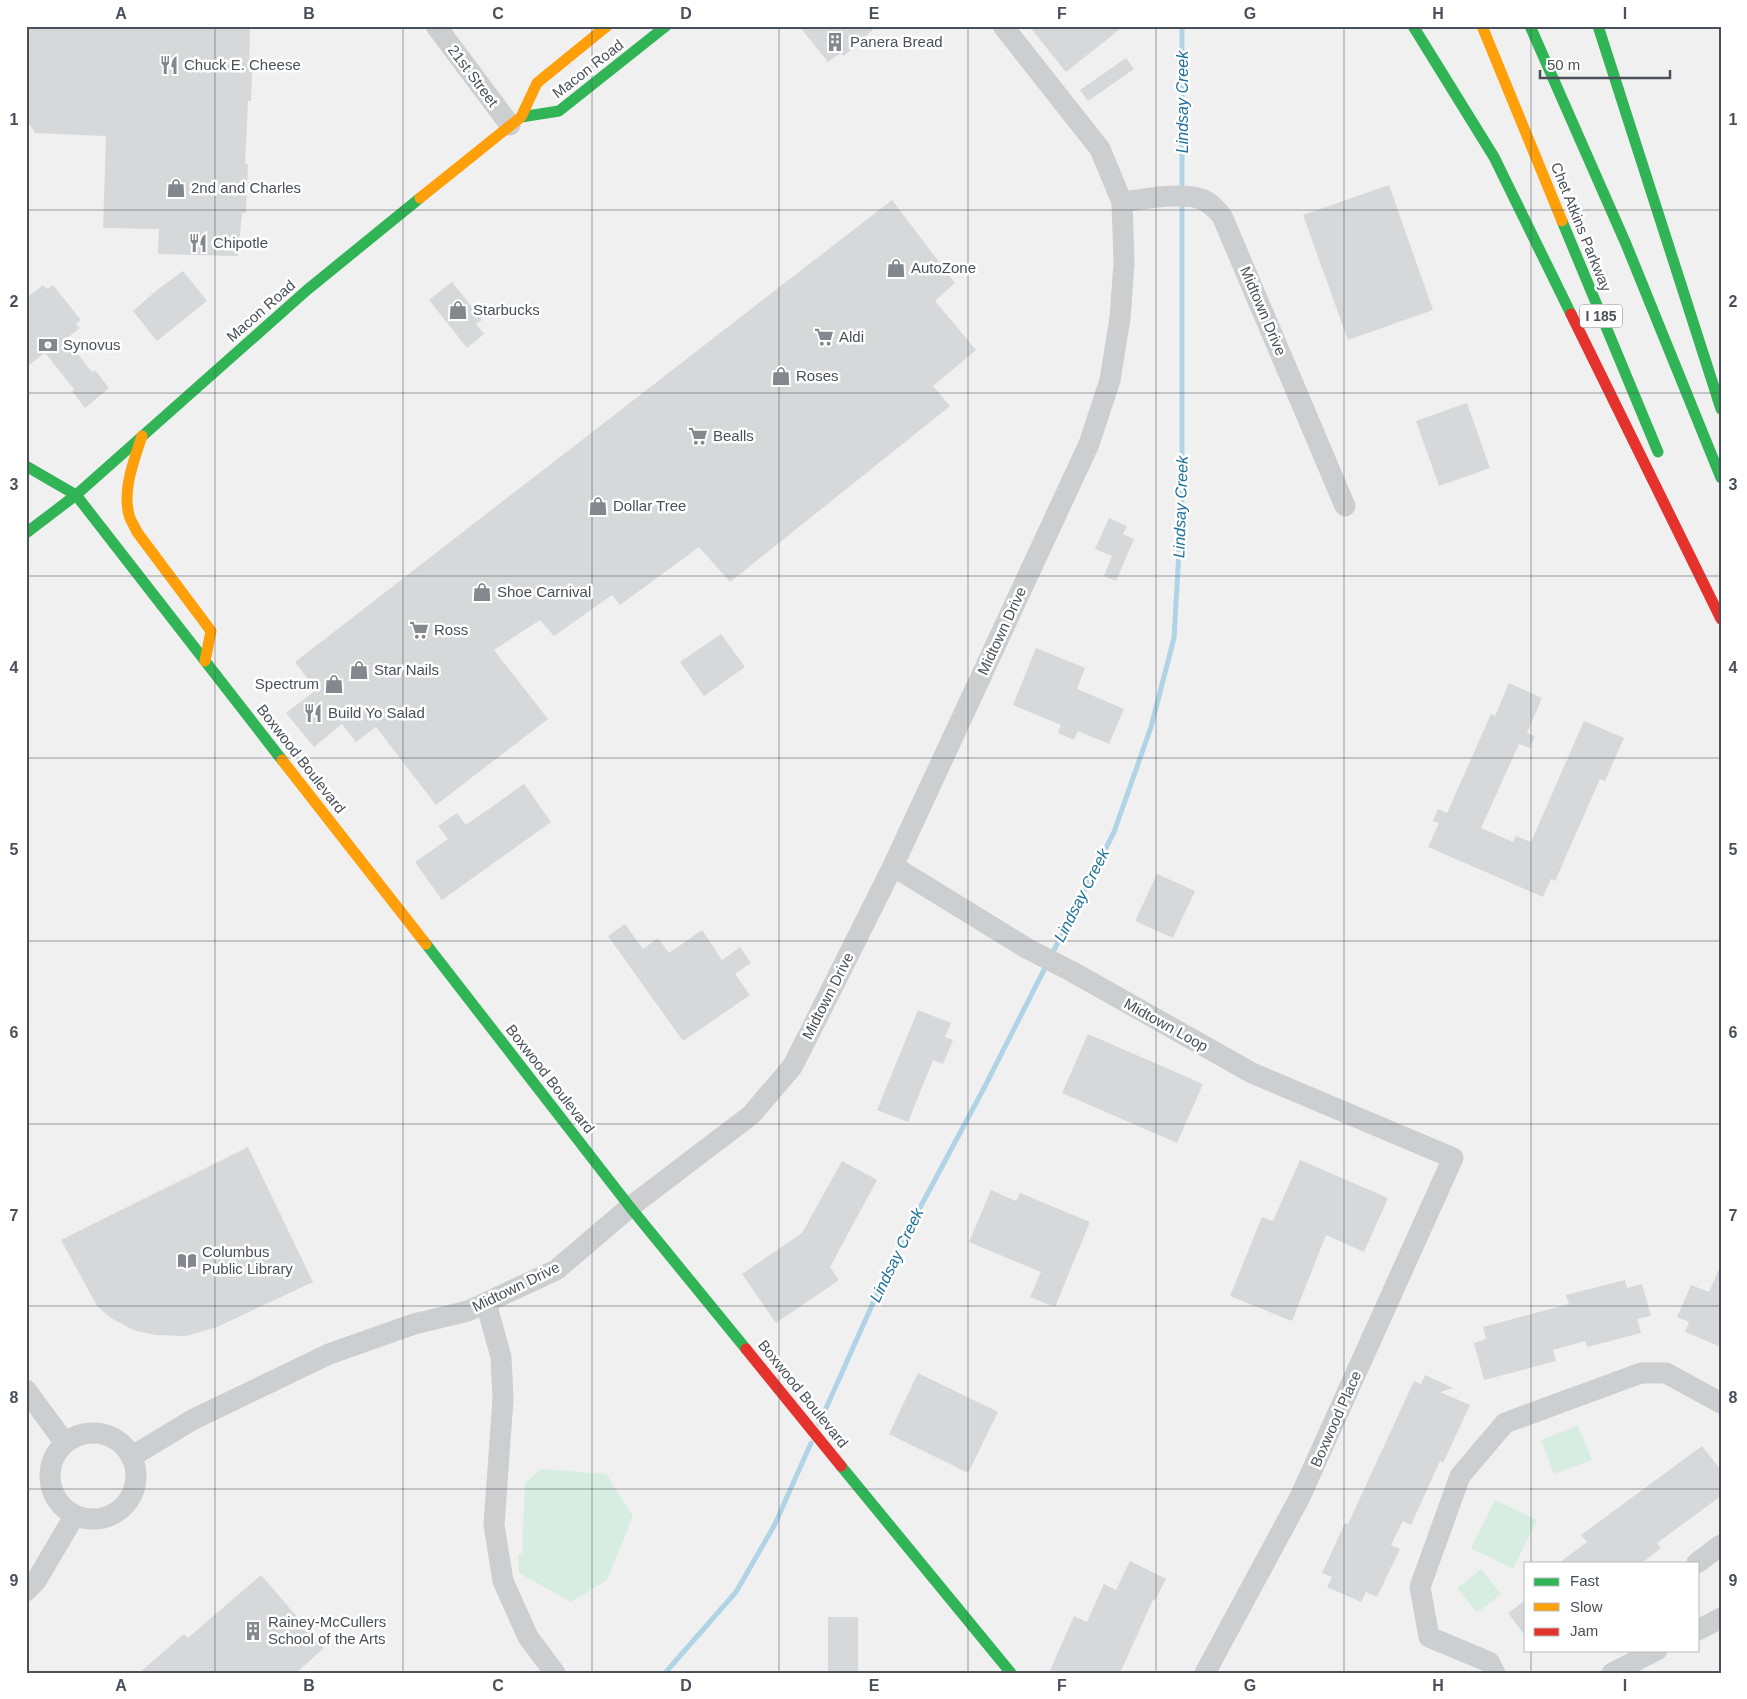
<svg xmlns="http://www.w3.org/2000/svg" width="1747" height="1699" font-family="Helvetica,sans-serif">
	<rect width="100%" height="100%" fill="#f0f0f0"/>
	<path fill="#d7ede2" d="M1578,1425L1592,1460L1554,1474L1541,1440Z
		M541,1469L606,1474L633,1516L607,1580L571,1602L519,1573L518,1555L523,1553L522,1547L525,1483Z
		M1495,1500L1537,1520L1513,1569L1471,1548Z
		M1481,1569L1501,1594L1477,1613L1457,1588Z"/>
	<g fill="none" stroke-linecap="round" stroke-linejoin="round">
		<path stroke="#b0d4e6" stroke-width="5" d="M1182,26V191
			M1051,956L1114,832L1151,727L1174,638L1182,499V202
			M819,1424L893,1258L983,1090L1047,964
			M665,1673L736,1592L775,1524L811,1443"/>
	</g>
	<path fill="#d7d8da" d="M26,26H250L249,72H252L251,101H248L245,164H248L246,213H242L238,256L158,254L159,229L103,228L106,136L35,133L26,119Z
		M799,26H877L844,56L841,53L828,62Z
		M1029,26H1124L1066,72Z
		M1126,58L1134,69L1088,101L1080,90Z
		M1389,185L1433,310L1348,340L1303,215Z
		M892,200L955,283L935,301L976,350L933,386L950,406L730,582L699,547L620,605L612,595L554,636L540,620L494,650L548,719L436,805L376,727L356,742L342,724L314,747L286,713L316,690L295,662Z
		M183,271L207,301L157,341L133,311L157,290Z
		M452,282L482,320L476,324L484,334L467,348L429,300Z
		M43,285L47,289L53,285L81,320L76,324L80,328L66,339L92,372L95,370L109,388L85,408L72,391L74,389L45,353L26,367V298Z
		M1467,403L1490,468L1439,486L1416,421Z
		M1109,518L1127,526L1123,534L1134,539L1116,581L1104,576L1112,556L1095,549Z
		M721,634L745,667L704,696L680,662Z
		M1036,648L1085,668L1077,689L1124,709L1109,744L1078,731L1074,740L1058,733L1061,725L1013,705Z
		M1509,683L1542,698L1527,733L1535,736L1530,748L1519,744L1481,828L1513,842L1516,836L1531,842L1584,721L1624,738L1605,781L1600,779L1555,881L1551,879L1543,897L1428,847L1439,823L1433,821L1438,809L1447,813L1491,714L1495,716Z
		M524,784L551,822L442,900L415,862L448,839L438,826L457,813L466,825Z
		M1157,874L1195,891L1173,938L1135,921Z
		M625,924L643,949L658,938L669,953L702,930L722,960L740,947L751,963L735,974L750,995L683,1041L608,936Z
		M918,1010L951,1023L945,1037L953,1040L943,1064L933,1060L908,1122L877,1110Z
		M1088,1034L1203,1084L1177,1143L1062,1093Z
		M248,1147L313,1282L217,1327L186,1336L155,1335L133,1330L111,1318L97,1306L61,1240Z
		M1300,1160L1388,1198L1364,1252L1326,1235L1292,1321L1230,1296L1262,1217L1273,1221Z
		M842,1161L877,1180L830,1267L839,1280L776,1323L742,1274L802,1233Z
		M991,1190L1016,1201L1020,1193L1090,1222L1055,1307L1030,1297L1041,1272L969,1242Z
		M1721,1265V1347L1685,1332L1689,1322L1677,1317L1691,1285L1709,1292Z
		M1625,1280L1627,1288L1642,1284L1651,1316L1637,1319L1641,1333L1587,1347L1585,1341L1553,1350L1556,1361L1484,1380L1474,1343L1486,1339L1483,1327L1569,1304L1566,1295Z
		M918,1373L998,1412L968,1473L889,1434Z
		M1425,1375L1453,1388L1440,1392L1470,1405L1443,1463L1440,1461L1411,1525L1403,1521L1391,1545L1400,1549L1377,1597L1366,1592L1361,1602L1327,1587L1332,1577L1322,1573L1345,1523L1348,1524L1414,1381L1421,1384Z
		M1702,1446L1721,1470V1496L1657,1543L1661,1548L1642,1563H1559L1587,1542L1581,1535Z
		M1130,1561L1166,1579L1155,1600H1153L1120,1673H1049L1074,1616L1087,1622L1104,1584L1116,1590Z
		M261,1575L324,1648L296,1673H139L184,1634L188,1638Z
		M1526,1600V1637L1508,1613Z
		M828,1617H858V1673H828Z"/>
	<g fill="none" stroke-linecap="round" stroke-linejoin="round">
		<path stroke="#ccced0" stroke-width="21" d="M436,26L510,125
			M1122,202C1143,199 1181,192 1201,199C1210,202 1216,209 1222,216L1345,506
			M893,866L1028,949L1071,971L1252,1073L1453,1158L1300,1497L1205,1673
			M486,1303L501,1357L503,1399L494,1525L503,1581L528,1637L555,1673
			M26,1390L65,1443
			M50 1476a43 43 0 1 1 86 0a43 43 0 1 1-86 0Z
			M131,1457L192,1420L329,1354L414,1324L468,1311L556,1270L630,1207L751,1115L792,1067L807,1038L893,866L1089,444L1110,380L1120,318L1124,263L1122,202L1100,149L1003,26
			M1697,1563L1721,1545
			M26,1591L36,1581L75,1515
			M1698,1630L1721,1618
			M1495,1673L1489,1662L1429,1637L1420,1587L1460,1476L1505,1423L1641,1373H1666L1721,1403
			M1612,1673L1657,1650"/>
		<path stroke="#30b455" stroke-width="11" d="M1413,26L1494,157L1571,314
			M1530,26L1626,244L1721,478
			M1598,26L1721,409
			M521,117L559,111L666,26
			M1562,221L1658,452
			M26,466L76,495L282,760
			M26,533L76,495L307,290L420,198
			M426,944L630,1207L746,1349
			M841,1466L1011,1673"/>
		<path stroke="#ff9f0a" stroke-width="11" d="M1482,26L1562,221
			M420,198L521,117L537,83L607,26
			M142,436C134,460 121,493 130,518C132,523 135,527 137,532L211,631L205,661
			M282,760L426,944"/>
		<path stroke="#e5322d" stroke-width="11" d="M1571,314L1721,619
			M746,1349L841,1466"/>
	</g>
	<path fill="none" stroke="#49505a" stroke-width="1" stroke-opacity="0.55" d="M215,26V1673M403,26V1673M592,26V1673M779,26V1673M968,26V1673M1156,26V1673M1344,26V1673M1531,26V1563M26,210H1721M26,393H1721M26,576H1721M26,758H1721M26,941H1721M26,1124H1721M26,1306H1721M26,1489H1721M1531,1650V1673"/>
	<defs>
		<g id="building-bare" transform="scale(1.5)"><path d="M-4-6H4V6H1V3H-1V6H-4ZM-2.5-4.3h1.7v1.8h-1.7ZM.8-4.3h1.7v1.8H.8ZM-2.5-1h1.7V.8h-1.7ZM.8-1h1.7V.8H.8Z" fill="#83888e" stroke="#fff" stroke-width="2.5" paint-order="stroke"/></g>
		<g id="restaurant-bare" transform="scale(1.5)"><path d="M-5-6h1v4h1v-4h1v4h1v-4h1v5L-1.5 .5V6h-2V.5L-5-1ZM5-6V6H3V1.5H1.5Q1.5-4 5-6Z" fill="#83888e" stroke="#fff" stroke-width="2.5" paint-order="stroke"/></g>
		<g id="shop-bare" transform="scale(1.5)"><path d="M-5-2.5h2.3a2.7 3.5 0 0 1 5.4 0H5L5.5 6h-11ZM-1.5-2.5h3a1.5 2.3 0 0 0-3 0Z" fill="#83888e" stroke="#fff" stroke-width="2.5" paint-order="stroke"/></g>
		<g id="supermarket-bare" transform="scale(1.5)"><path d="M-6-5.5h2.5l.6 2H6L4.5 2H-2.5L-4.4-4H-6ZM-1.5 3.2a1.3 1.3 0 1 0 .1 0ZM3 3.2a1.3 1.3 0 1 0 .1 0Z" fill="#83888e" stroke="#fff" stroke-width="2.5" paint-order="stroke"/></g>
		<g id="bank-bare" transform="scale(1.5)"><path d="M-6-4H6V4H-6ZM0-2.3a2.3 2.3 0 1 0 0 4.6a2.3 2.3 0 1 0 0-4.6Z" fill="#83888e" stroke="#fff" stroke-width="2.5" paint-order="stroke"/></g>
		<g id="library-bare" transform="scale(1.5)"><path d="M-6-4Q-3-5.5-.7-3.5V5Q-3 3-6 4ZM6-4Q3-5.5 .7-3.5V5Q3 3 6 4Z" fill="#83888e" stroke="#fff" stroke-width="2.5" paint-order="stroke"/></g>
	</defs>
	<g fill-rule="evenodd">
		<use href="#building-bare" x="835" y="42"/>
		<use href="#restaurant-bare" x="169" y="65"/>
		<use href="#shop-bare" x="176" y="188"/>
		<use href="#restaurant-bare" x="198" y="243"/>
		<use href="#shop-bare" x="896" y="268"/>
		<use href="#shop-bare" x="458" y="310"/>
		<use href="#supermarket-bare" x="824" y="337"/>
		<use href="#bank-bare" x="48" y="345"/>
		<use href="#shop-bare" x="781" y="376"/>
		<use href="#supermarket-bare" x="698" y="436"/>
		<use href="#shop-bare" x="598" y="506"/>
		<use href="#shop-bare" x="482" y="592"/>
		<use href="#supermarket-bare" x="419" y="630"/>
		<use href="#shop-bare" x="359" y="670"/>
		<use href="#shop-bare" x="334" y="684"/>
		<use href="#restaurant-bare" x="313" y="713"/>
		<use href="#library-bare" x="187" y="1261"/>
		<use href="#building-bare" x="253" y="1631"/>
	</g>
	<g text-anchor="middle" stroke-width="5" stroke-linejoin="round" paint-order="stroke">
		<rect fill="#fff" stroke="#80848c" stroke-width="1" x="1580" y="304.5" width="42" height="23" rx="4"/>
		<g font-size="14" font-weight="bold" fill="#49505a">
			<text x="1601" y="321">I 185</text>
		</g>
		<g font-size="15" fill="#49505a" stroke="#fff" text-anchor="start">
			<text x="850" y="47">Panera Bread</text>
			<text x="184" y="70">Chuck E. Cheese</text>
			<text x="191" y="193">2nd and Charles</text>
			<text x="213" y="248">Chipotle</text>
			<text x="911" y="273">AutoZone</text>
			<text x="473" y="315">Starbucks</text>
			<text x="839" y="342">Aldi</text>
			<text x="63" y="350">Synovus</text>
			<text x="796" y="381">Roses</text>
			<text x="713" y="441">Bealls</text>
			<text x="613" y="511">Dollar Tree</text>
			<text x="497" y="597">Shoe Carnival</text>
			<text x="434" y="635">Ross</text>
			<text x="374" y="675">Star Nails</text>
			<text x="319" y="689" text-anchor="end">Spectrum</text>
			<text x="328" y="718">Build Yo Salad</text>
			<text x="202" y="1257">Columbus<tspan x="202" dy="17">Public Library</tspan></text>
			<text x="268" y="1627">Rainey-McCullers<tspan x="268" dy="17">School of the Arts</tspan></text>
		</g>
		<g font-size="15" fill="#49505a" stroke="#fff">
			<text transform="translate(588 69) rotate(-38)" y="5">Macon Road</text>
			<text transform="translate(473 76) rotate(53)" y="5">21st Street</text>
			<text transform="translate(1581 227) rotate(68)" y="5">Chet Atkins Parkway</text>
			<text transform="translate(261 311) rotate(-41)" y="5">Macon Road</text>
			<text transform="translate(1263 311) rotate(67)" y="5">Midtown Drive</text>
			<text transform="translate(1002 631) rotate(-65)" y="5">Midtown Drive</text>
			<text transform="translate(301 759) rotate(52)" y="5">Boxwood Boulevard</text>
			<text transform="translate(828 996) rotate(-63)" y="5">Midtown Drive</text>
			<text transform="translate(1166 1025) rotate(29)" y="5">Midtown Loop</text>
			<text transform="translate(550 1079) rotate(52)" y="5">Boxwood Boulevard</text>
			<text transform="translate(516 1287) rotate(-26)" y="5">Midtown Drive</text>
			<text transform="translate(803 1394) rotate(51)" y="5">Boxwood Boulevard</text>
			<text transform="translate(1336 1419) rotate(-66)" y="5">Boxwood Place</text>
		</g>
		<g font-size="16" font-style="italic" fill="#1d7099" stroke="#fff">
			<text transform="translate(1182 102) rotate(-90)" y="6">Lindsay Creek</text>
			<text transform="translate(1180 507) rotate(-88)" y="6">Lindsay Creek</text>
			<text transform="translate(1081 895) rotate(-63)" y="6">Lindsay Creek</text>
			<text transform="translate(896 1255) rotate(-64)" y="6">Lindsay Creek</text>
		</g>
	</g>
	<rect width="1747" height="1699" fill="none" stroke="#ffffff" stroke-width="55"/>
	<rect x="1524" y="1562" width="175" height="90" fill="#ffffff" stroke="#b6b9bd"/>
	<rect x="1534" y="1578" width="25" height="8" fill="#30b455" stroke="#b6b9bd"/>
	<text x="1570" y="1586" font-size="15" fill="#49505a">Fast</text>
	<rect x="1534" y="1603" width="25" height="8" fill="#ff9f0a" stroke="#b6b9bd"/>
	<text x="1570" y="1612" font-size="15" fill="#49505a">Slow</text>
	<rect x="1534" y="1628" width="25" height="8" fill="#e5322d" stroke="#b6b9bd"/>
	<text x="1570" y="1636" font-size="15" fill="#49505a">Jam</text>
	<path d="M1540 70v8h130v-8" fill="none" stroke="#49505a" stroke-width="2.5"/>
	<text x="1547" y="70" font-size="15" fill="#49505a" stroke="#ffffff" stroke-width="4" paint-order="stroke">50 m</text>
	<rect x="28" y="28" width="1692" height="1644" fill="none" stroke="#49505a" stroke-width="2"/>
	<g font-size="16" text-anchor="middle" font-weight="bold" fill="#49505a">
		<text x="121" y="19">A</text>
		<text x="309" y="19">B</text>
		<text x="498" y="19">C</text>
		<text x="686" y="19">D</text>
		<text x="874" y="19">E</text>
		<text x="1062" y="19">F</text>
		<text x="1250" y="19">G</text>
		<text x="1438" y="19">H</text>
		<text x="1625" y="19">I</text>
		<text x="14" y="125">1</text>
		<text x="1733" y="125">1</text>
		<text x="14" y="307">2</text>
		<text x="1733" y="307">2</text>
		<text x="14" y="490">3</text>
		<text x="1733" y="490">3</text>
		<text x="14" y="673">4</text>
		<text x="1733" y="673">4</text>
		<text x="14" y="855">5</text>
		<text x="1733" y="855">5</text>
		<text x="14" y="1038">6</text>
		<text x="1733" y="1038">6</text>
		<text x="14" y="1221">7</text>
		<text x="1733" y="1221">7</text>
		<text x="14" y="1403">8</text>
		<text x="1733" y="1403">8</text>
		<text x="14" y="1586">9</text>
		<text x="1733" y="1586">9</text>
		<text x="121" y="1691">A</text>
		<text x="309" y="1691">B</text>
		<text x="498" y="1691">C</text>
		<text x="686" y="1691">D</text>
		<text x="874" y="1691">E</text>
		<text x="1062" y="1691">F</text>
		<text x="1250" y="1691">G</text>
		<text x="1438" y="1691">H</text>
		<text x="1625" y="1691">I</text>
	</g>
</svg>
